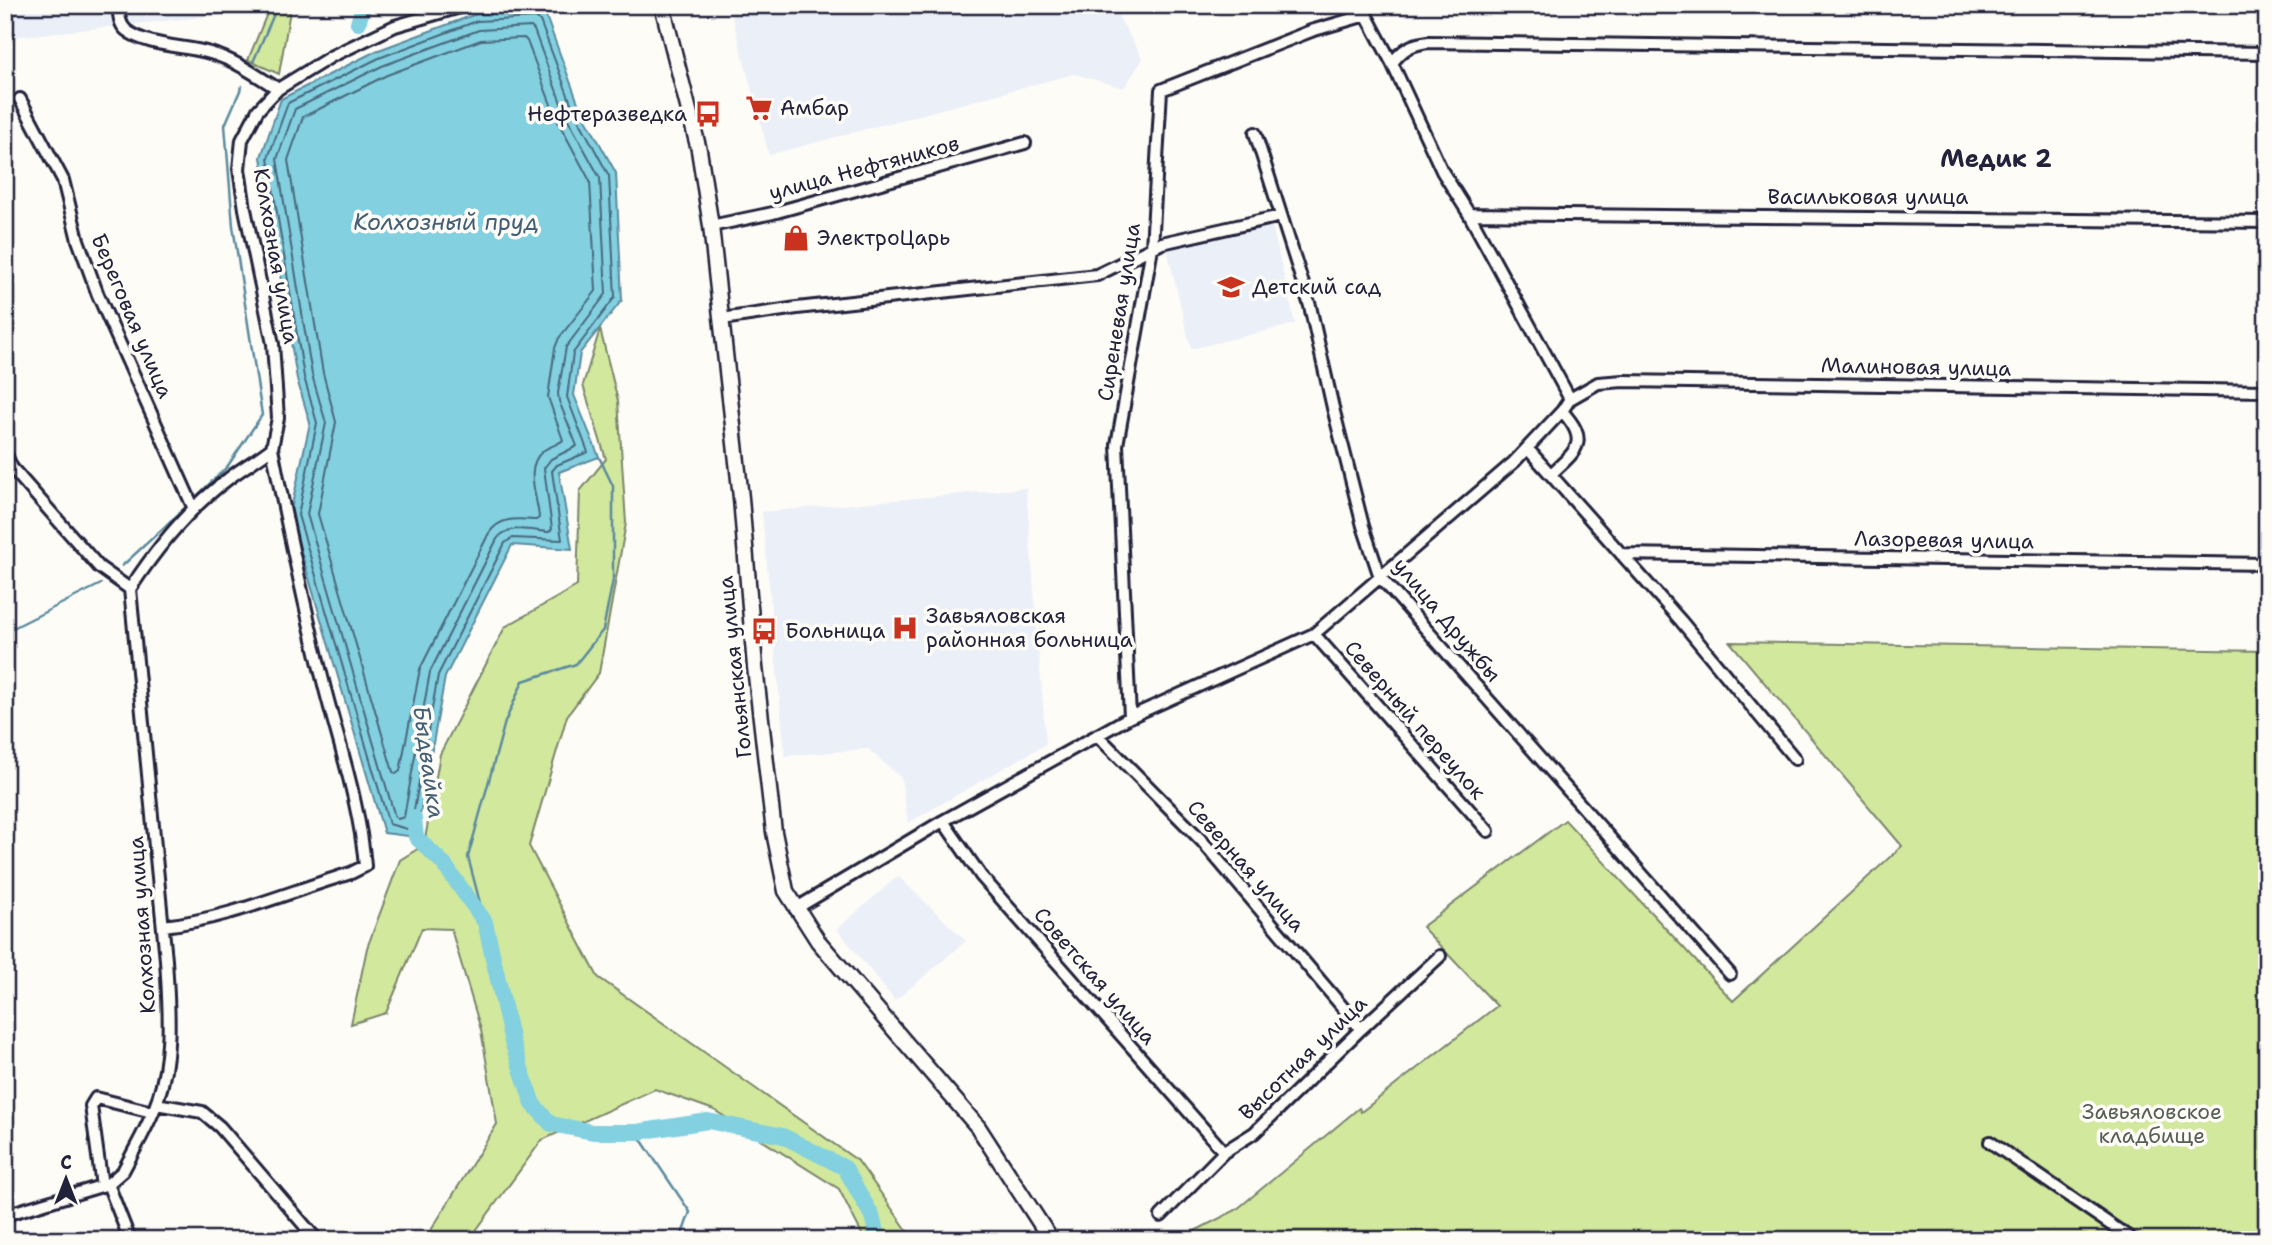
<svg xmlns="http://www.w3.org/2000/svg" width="2272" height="1245" font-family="'Shantell Sans',sans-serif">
	<rect width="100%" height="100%" fill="#fdfcf7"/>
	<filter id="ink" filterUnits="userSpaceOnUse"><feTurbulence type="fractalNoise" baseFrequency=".0143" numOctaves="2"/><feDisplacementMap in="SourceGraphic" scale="14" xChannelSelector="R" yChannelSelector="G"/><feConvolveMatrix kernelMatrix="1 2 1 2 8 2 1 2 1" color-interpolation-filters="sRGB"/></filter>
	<g filter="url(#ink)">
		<path fill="#ebf0f8" d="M5,5H258L259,11L5,38Z
			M729,5H1112L1143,59L1124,88L1074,74L769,155Z
			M1272,225L1295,324L1191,349L1167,249Z
			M1026,488L1046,744L908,823L901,778L868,749L785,756L762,512Z
			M898,876L966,941L895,1001L837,929Z"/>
		<path fill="#d2e89d" stroke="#7a856c" stroke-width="2" d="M287,5H291L279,74L248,60L268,11Z
			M600,329L618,401L626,523L599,673L567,716L529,846L598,977L858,1161L914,1240H865L839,1189L714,1110L655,1089L542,1140L469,1240H452L428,1235L497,1124L481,1030L451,929L422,928L386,1013L351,1024L367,948L400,860L424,845L440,754L505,627L577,586L580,491L606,459L583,385Z
			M1730,642L2267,651V1240H1177L1236,1210L1359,1108L1361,1112L1497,1006L1422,927L1565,820L1733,1001L1902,846Z"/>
		<path fill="#82d0e0" stroke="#5c8a9e" stroke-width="2" d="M544,11L580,108L616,173L622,300L580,353L574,395L599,457L559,472L572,549L512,545L445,677L416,837L384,833L290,514L310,423L297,379L261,157L281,99L376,51L476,14Z"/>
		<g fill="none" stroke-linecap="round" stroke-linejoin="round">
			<path stroke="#48687d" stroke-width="2" d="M537,18L540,21L574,111L609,176L615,297L573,353L567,397L588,452L557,465L552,471L562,540L512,538L505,543L438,675L411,827L407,829L389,824L298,515L317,423L304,377L268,158L288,103L379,58L477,21Z
				M531,27L534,30L565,114L600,178L606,294L566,347L558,393L559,401L577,446L551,459L544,468L552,529L549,532C532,531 509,523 497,539L430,672L404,817L398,819L395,817L307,514L326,423L312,375L277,159L295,109L382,66L479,30Z
				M524,38L527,41L556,118L590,181L596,291L559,338L555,348L548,397L563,440C558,445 549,446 543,451C523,467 538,498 539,518L536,520C517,519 501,516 489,533L420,669L400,771L396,774L393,772L318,514L336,422L323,373L288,160L303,117L387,75L481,40Z"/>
			<path stroke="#5c8a9e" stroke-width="2.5" d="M253,62L278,5
				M197,496L227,467L262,415L233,226L225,125L242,86
				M122,566L185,508
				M5,632L101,584
				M485,922L468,857L505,722L523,681L576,664L603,630L613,580V486L599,457
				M636,1132L690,1212L680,1240"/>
			<path stroke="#82d0e0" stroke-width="16" d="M358,23L364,5
				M414,818L416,837L443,863L485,922L512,1042L533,1104L551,1124L593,1132H637L708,1121L783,1136L845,1168L872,1216L878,1240"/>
			<g stroke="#22223b" stroke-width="16">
				<path id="street" d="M118,5C119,14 119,24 126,30C145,46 187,46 210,53C235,60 256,75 278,89
					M1392,63C1403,49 1411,44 1429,42L2267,53
					M20,99L63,180L78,240L98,295L194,509
					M1255,133L1310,306L1333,408L1363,526L1380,577L1730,974
					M1469,214L2267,222
					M711,226L773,213L1025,143
					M722,319L797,308L1097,275L1162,243L1281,216
					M1570,399L1598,383L1623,381L2267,391
					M1527,448L1681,621L1795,759
					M5,453L12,468L99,567L130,589
					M1551,474C1577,450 1590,442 1562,411
					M1621,554L2267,564
					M1314,634L1488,831
					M1130,717L1117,445L1152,248L1161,90L1311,31L1366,15
					M1097,735L1202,841L1361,1029
					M943,821L981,876L1224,1152
					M795,909L943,821L1130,717L1314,634L1514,462L1562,411L1570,399L1469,214L1442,171L1392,63L1361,5
					M163,926C228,919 288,892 351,873L365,866C360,806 340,747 325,689C305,609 288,529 272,448
					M156,1104L202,1112L220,1127L317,1240
					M1990,1142L2133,1240
					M108,1184L130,1240
					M102,1186L91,1106L96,1098L152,1112
					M5,1215L108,1184L123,1171C134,1150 149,1125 157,1102C173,1056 169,1008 166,960L130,589C156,549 189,508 228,479C242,468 258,459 272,448L278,418L273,344L245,209L239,169L242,140L258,110L278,89L332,56L395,26L467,5
					M1161,1216L1224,1152L1254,1133L1361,1029L1440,956"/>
			</g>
			<g stroke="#22223b" stroke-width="19">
				<path id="secondary" d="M662,5L699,150L711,226L741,498L755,667L774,832L786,891L818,941L978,1127L1051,1240"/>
			</g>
			<use href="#street" stroke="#fdfcf7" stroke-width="10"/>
			<use href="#secondary" stroke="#fdfcf7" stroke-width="14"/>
		</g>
	</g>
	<defs>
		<g id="supermarket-bare" transform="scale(2.1)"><path d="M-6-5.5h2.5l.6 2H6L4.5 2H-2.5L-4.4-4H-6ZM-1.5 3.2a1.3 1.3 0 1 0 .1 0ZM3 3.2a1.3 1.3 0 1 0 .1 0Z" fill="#c8321e" stroke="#fdfcf7" stroke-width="2.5" paint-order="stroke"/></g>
		<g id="bus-bare" transform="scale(2.1)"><path d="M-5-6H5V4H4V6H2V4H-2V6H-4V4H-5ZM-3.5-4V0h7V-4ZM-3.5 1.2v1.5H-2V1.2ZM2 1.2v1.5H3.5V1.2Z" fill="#c8321e" stroke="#fdfcf7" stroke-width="2.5" paint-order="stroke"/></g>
		<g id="shop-bare" transform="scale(2.1)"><path d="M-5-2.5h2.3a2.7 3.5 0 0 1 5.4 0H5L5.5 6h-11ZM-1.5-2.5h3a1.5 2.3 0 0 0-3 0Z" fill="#c8321e" stroke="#fdfcf7" stroke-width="2.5" paint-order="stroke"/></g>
		<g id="school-bare" transform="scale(2.1)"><path d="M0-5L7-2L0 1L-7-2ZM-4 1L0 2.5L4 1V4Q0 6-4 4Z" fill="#c8321e" stroke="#fdfcf7" stroke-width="2.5" paint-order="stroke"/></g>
		<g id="hospital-bare" transform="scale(2.1)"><path d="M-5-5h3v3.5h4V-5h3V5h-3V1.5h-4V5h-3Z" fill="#c8321e" stroke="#fdfcf7" stroke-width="2.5" paint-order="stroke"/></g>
	</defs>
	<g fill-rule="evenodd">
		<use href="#supermarket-bare" x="759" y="108"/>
		<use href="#bus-bare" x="708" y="114"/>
		<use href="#shop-bare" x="796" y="238"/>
		<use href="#school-bare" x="1231" y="287"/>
		<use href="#hospital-bare" x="905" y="628"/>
		<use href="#bus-bare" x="764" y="631"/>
	</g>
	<g text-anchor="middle" stroke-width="7" stroke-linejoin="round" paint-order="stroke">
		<g font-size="21" fill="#22223b" stroke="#fdfcf7" text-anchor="start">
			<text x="780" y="115">Амбар</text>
			<text x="687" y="121" text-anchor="end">Нефтеразведка</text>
			<text x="817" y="245">ЭлектроЦарь</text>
			<text x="1252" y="294">Детский сад</text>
			<text x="926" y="623">Завьяловская<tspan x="926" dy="24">районная больница</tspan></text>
			<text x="785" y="638">Больница</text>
		</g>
		<g font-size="21" fill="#22223b" stroke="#fdfcf7">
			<text transform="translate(864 168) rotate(-15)" y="7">улица Нефтяников</text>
			<text x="1868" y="204">Васильковая улица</text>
			<text transform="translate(276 256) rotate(80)" y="7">Колхозная улица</text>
			<text transform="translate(1119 312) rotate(-81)" y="7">Сиреневая улица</text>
			<text transform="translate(132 316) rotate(67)" y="7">Береговая улица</text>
			<text transform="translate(1916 367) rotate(1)" y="7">Малиновая улица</text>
			<text transform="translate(1944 540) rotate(1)" y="7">Лазоревая улица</text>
			<text transform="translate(1447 620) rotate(50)" y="7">улица Дружбы</text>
			<text transform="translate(735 667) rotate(-96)" y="7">Гольянская улица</text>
			<text transform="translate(1415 720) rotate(49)" y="7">Северный переулок</text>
			<text transform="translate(1246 866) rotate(49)" y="7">Северная улица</text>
			<text transform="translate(142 925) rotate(-94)" y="7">Колхозная улица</text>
			<text transform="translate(1095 976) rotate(49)" y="7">Советская улица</text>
			<text transform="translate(1303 1058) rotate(-44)" y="7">Высотная улица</text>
		</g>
		<g font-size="21" fill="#575d58" stroke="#fdfcf7">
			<text x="2152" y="1119">Завьяловское<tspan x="2152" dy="24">кладбище</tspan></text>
		</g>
		<g font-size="23" font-style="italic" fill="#445f75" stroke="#fdfcf7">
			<text x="446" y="230">Колхозный пруд</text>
			<text transform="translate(429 762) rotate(82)" y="8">Быдвайка</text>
		</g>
		<g font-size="24" font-weight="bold" fill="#22223b" stroke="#fdfcf7">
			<text x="1996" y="167">Медик 2</text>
		</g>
	</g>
	<rect width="2272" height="1245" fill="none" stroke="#fdfcf7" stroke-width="28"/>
	<rect x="14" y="14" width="2244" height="1217" fill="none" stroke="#22223b" stroke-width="2.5" filter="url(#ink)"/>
	<g transform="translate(66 1179)" stroke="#fdfcf7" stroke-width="5" paint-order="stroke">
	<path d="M0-5L12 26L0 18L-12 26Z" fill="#22223b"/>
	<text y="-10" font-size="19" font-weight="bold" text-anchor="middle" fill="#22223b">С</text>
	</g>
</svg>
